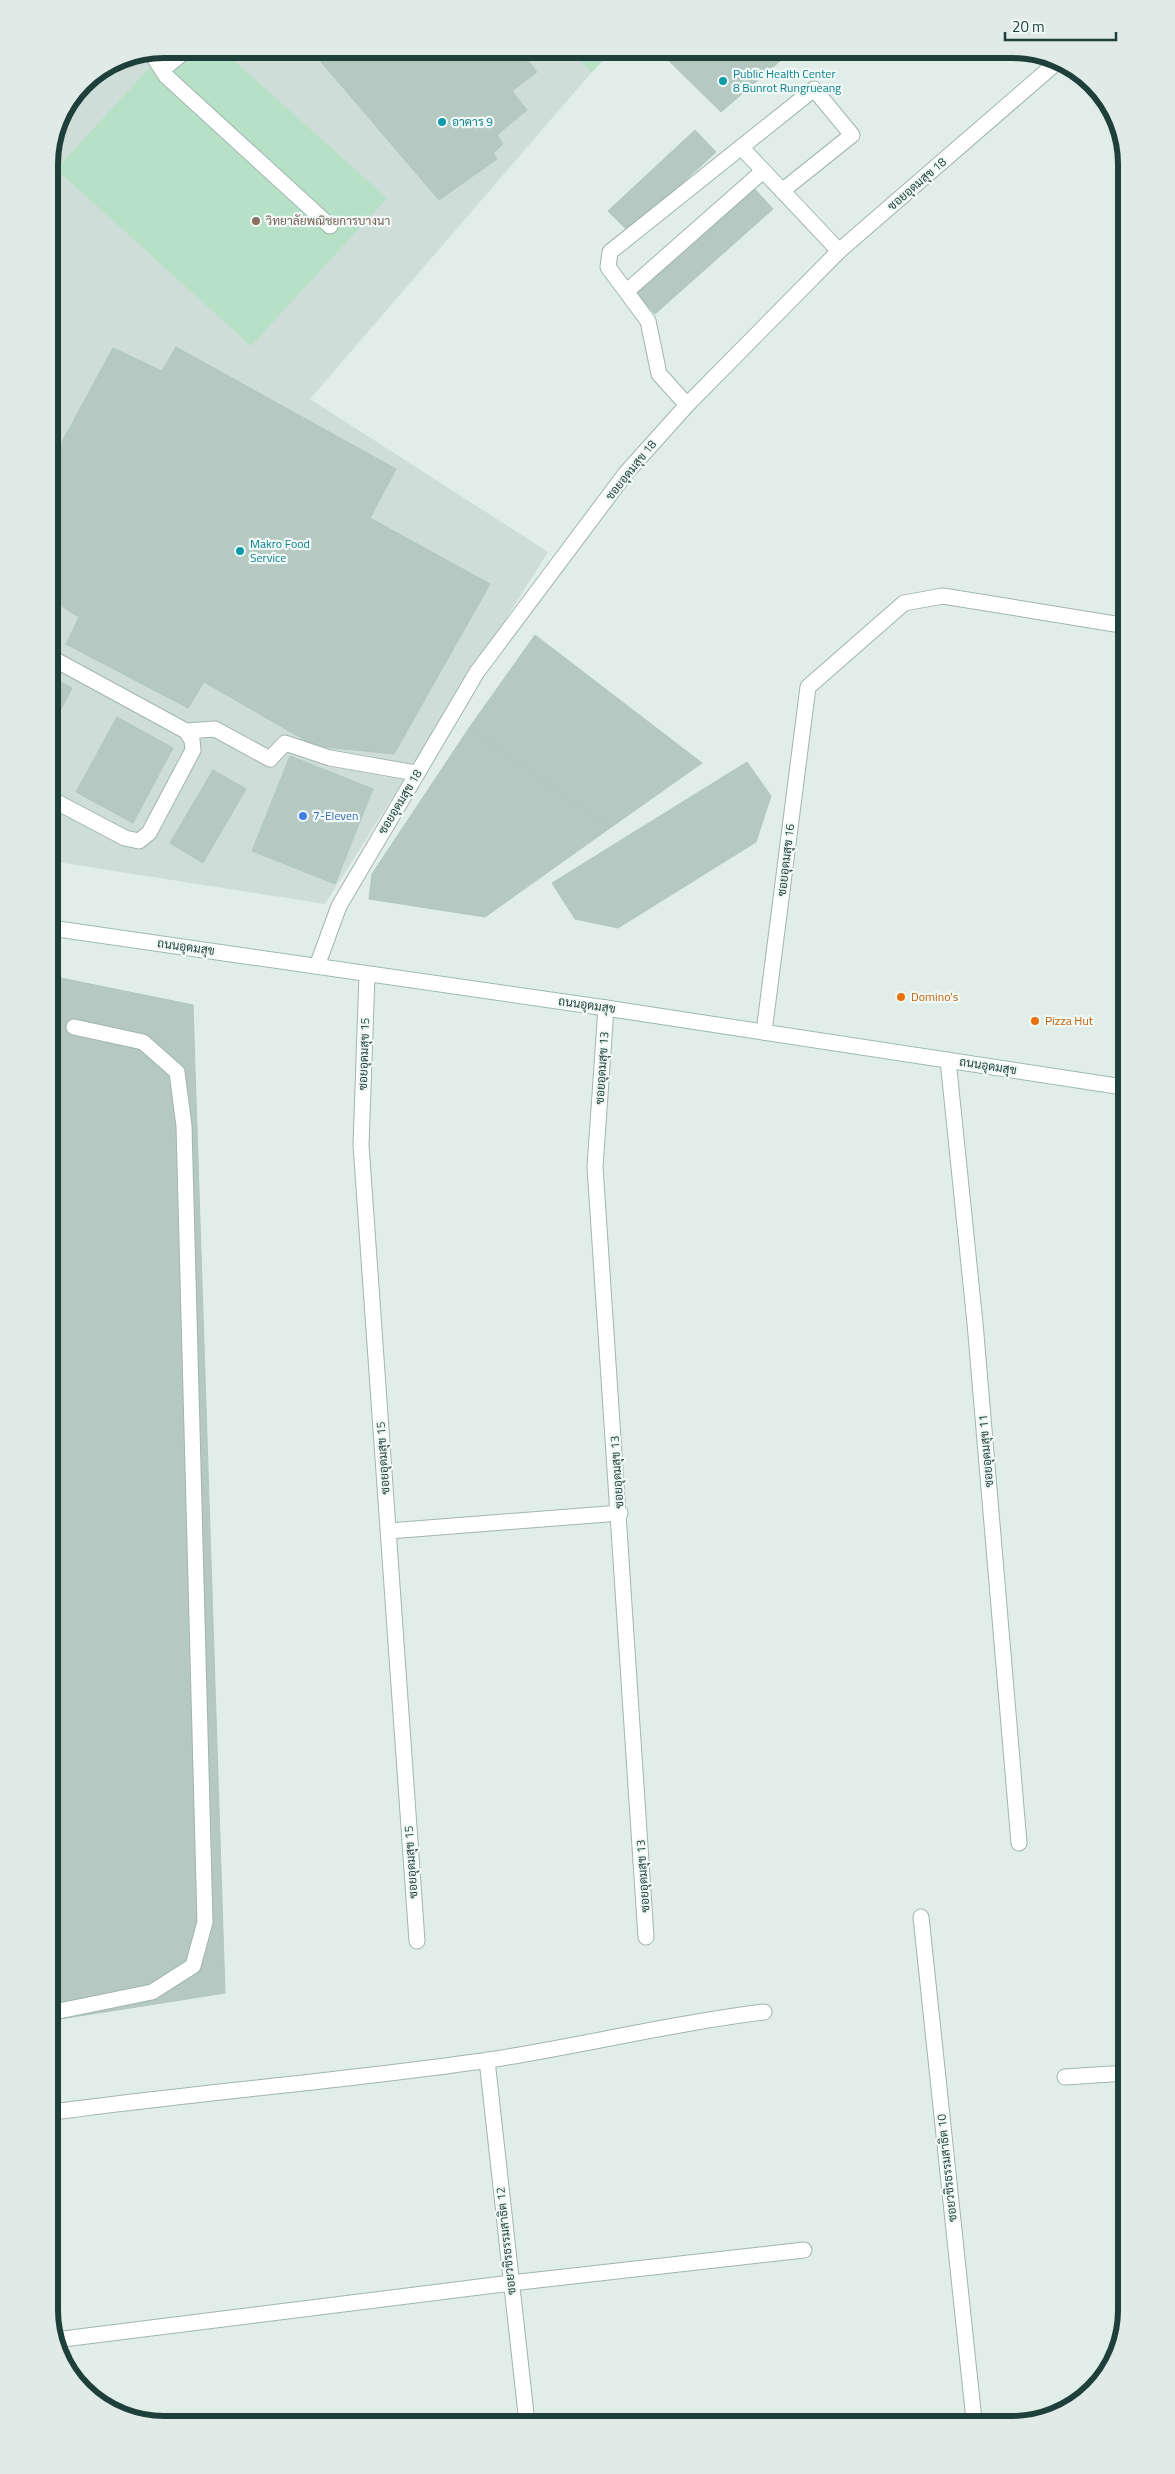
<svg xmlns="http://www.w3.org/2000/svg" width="1175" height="2474" font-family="'Titillium Web',Sarabun,sans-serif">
	<rect width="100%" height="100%" fill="#e0ede8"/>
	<path fill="#ceddd7" d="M164,49H571L591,73L310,399L548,552L325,904L51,861L49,156L58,119L83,82L120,57Z"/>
	<path fill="#b6e1c6" d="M167,49H221L387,198L251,346L56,169Z
		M571,49H614L591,73Z"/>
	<path fill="#b5c8c2" stroke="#b1c7c0" d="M310,49H519L537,72L512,91L527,110L497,135L503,144L493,153L497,159L439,200Z
		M657,49H794L721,112Z
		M695,130L716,152L629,232L608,211Z
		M753,187L773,209L655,314L635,292Z
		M176,347L396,469L370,518L490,584L394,754L315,746L204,682L188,708L66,644L79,617L50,599V464L113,348L162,371Z
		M535,635L702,763L610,828L469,728Z
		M50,676L72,688L51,728Z
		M117,717L173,748L133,823L76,792Z
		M469,728L610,828L485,917L369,899L372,874Z
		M290,756L373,789L335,884L252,851Z
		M747,762L771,796L756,842L618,928L575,919L552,883Z
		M213,770L246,789L203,863L170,843Z
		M51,976L193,1005L225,1993L54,2020Z"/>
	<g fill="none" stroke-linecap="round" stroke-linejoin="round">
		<g stroke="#a2b5b0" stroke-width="17">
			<path id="service" d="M150,51L166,76L330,226
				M162,70L188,49
				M741,147L839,251
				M627,291L763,171
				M687,405L659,374L648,321L608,267L610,252L814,89L852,135L782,191
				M50,657L186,731L192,740L193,750L149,833L139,841L125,838L51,799
				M186,731L215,729L270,759L285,743L330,758L416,773
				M54,2012L152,1992L193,1966L205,1922L184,1126L177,1072L143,1042L74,1027"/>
		</g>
		<g stroke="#a2b5b0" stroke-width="17">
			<path id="minor" d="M317,966L339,906L477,672L626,473L687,405L839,251L1056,63
				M367,975L361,1145L417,1941
				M606,1008L595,1167L646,1937
				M764,1032L808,687L904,603L943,596L1121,625
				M948,1060L975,1323L1019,1843
				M389,1531L620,1513
				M921,1917L974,2420
				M487,2060L527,2423
				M1065,2077L1126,2073
				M54,2112C199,2092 345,2081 489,2060C581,2046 672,2023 764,2012
				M55,2340L511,2283L804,2250"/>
		</g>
		<g stroke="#9dbab2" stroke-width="17">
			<path id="secondary" d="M51,928L606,1008L1123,1087"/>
		</g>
		<use href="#service" stroke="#fff" stroke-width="15"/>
		<use href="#minor" stroke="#fff" stroke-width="15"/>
		<use href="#secondary" stroke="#fff" stroke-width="15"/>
	</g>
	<g fill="#0f9aa8" stroke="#f1f9f6" stroke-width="2">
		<circle cx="723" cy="81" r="5"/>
		<circle cx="442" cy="122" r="5"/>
		<circle cx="240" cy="551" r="5"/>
	</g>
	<circle fill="#8d6e63" stroke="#f1f9f6" stroke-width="2" cx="256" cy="221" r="5"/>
	<circle fill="#3f7fe0" stroke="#f1f9f6" stroke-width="2" cx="303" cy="816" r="5"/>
	<g fill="#e8710a" stroke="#f1f9f6" stroke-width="2">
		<circle cx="901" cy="997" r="5"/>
		<circle cx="1035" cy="1021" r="5"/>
	</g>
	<g text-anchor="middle" stroke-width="4.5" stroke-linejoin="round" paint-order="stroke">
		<g font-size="12" fill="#0d838f" stroke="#f1f9f6" text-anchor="start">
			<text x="733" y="78">Public Health Center<tspan x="733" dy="14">8 Bunrot Rungrueang</tspan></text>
			<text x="452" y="126">อาคาร 9</text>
			<text x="250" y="548">Makro Food<tspan x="250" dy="14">Service</tspan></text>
		</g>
		<g font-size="12" fill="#1e3f3a" stroke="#f1f9f6">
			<text transform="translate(917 184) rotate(-41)" y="4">ซอยอุดมสุข 18</text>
			<text transform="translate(631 470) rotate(-51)" y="4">ซอยอุดมสุข 18</text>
			<text transform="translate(400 802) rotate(-59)" y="4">ซอยอุดมสุข 18</text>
			<text transform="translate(786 860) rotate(-83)" y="4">ซอยอุดมสุข 16</text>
			<text transform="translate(186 947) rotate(8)" y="4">ถนนอุดมสุข</text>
			<text transform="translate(587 1005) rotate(8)" y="4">ถนนอุดมสุข</text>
			<text transform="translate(364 1054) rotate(-88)" y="4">ซอยอุดมสุข 15</text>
			<text transform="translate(988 1066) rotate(9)" y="4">ถนนอุดมสุข</text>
			<text transform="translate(602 1068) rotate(-86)" y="4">ซอยอุดมสุข 13</text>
			<text transform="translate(986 1451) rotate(-95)" y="4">ซอยอุดมสุข 11</text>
			<text transform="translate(383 1458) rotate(-94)" y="4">ซอยอุดมสุข 15</text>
			<text transform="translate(617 1472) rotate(-94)" y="4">ซอยอุดมสุข 13</text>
			<text transform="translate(411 1862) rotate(-94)" y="4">ซอยอุดมสุข 15</text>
			<text transform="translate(643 1876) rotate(-94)" y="4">ซอยอุดมสุข 13</text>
			<text transform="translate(947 2168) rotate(-96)" y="4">ซอยวชิรธรรมสาธิต 10</text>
			<text transform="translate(506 2241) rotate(-96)" y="4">ซอยวชิรธรรมสาธิต 12</text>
		</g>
		<g font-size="12" fill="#785e54" stroke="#f1f9f6" text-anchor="start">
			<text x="266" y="225">วิทยาลัยพณิชยการบางนา</text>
		</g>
		<g font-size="12" fill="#366cbe" stroke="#f1f9f6" text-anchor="start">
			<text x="313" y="820">7-Eleven</text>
		</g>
		<g font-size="12" fill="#c56008" stroke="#f1f9f6" text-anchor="start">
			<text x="911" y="1001">Domino's</text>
			<text x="1045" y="1025">Pizza Hut</text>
		</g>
	</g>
	<path d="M0 0H1175V2474H0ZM164 58H1012A106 106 0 0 1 1118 164V2310A106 106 0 0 1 1012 2416H164A106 106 0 0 1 58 2310V164A106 106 0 0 1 164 58Z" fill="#e0eae7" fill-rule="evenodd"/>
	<path fill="none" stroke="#1e3f3a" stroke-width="6" d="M164 58H1012A106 106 0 0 1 1118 164V2310A106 106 0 0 1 1012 2416H164A106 106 0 0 1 58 2310V164A106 106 0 0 1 164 58Z"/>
	<path d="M1005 32v8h111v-8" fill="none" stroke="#1e3f3a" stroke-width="2.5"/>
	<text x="1012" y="32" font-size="15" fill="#1e3f3a" stroke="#f1f9f6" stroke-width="4" paint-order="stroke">20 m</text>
</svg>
